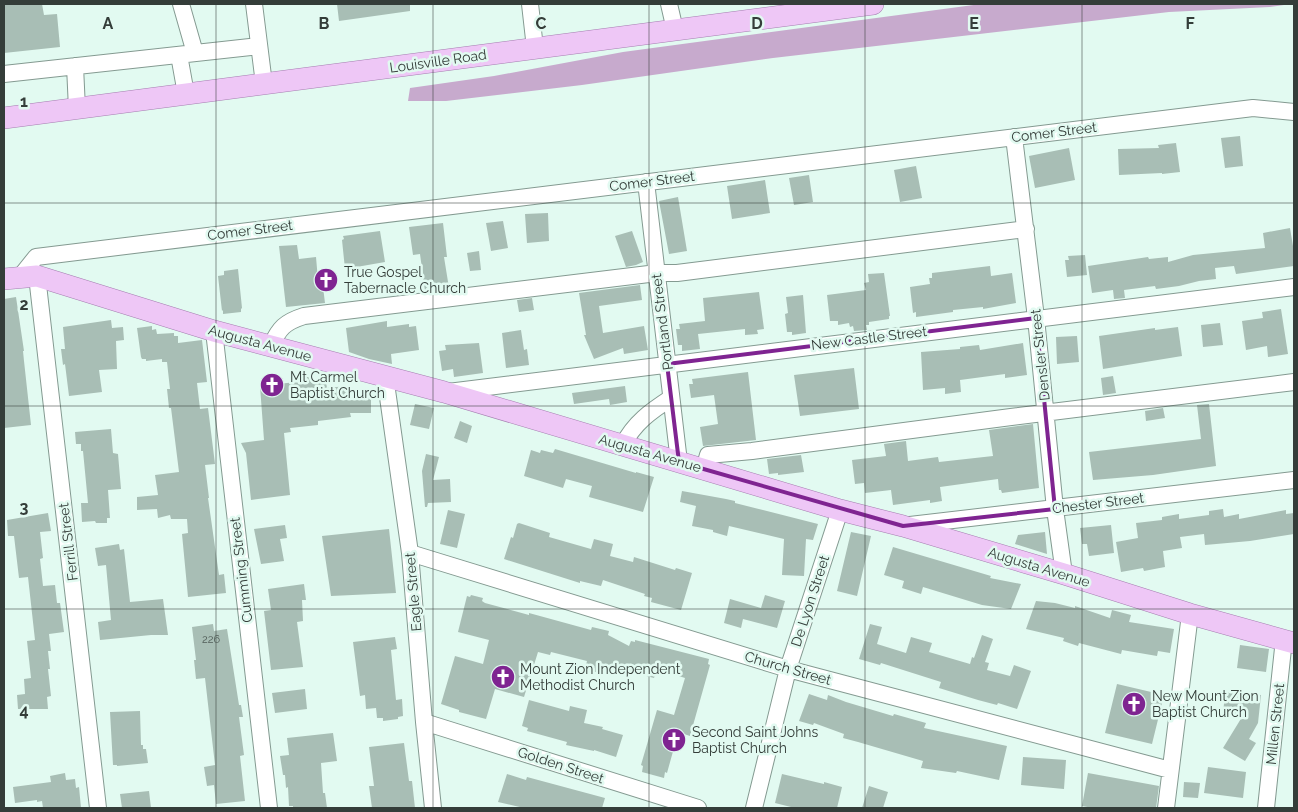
<svg xmlns="http://www.w3.org/2000/svg" width="1298" height="812" font-family="Raleway,sans-serif">
	<rect width="100%" height="100%" fill="#e2faf1"/>
	<path fill="#c7aacd" d="M981,4H1291L1270,7L1169,12L773,58L582,85L446,101H408L410,88L494,76L623,52Z"/>
	<path fill="#a8beb5" d="M4,4H42L44,15L57,14L60,47L4,53Z
		M337,4H410V11L339,21Z
		M1240,136L1243,166L1225,168L1221,138Z
		M1176,143L1180,172L1162,174V173L1119,175L1118,149L1159,148L1158,145Z
		M1069,148L1075,180L1035,188L1029,156Z
		M916,166L922,198L900,202L894,170Z
		M809,175L813,202L794,205L789,178Z
		M765,180L770,213L732,219L727,186Z
		M678,197L687,251L669,254L659,201Z
		M548,213L549,241L527,243L525,214Z
		M503,221L508,248L491,251L486,223Z
		M443,223L447,257H444L449,288L425,291L420,254L413,255L409,227Z
		M1290,228L1294,252V266L1236,274L1234,266L1215,268L1216,279L1199,281L1179,286L1156,289L1155,286L1124,290L1125,298L1114,299L1113,290L1092,293L1088,266L1148,257L1149,259L1168,257V262L1193,255L1265,248L1263,233Z
		M380,231L385,262L345,269L342,240L344,239L343,236Z
		M632,231L643,262L636,265L626,267L615,236Z
		M297,245L299,259L316,257L318,280L322,279L325,303L286,307L279,246Z
		M479,251L481,270L470,271L467,253Z
		M1085,255L1087,275L1067,277L1065,260H1069L1068,256Z
		M990,266L991,276L1012,273L1016,303L983,309V307L953,310V312L916,317V312L913,313L910,287L930,284L929,278H932V273Z
		M238,269L242,308L241,309V312L223,314V310L222,311L218,276L224,275V271Z
		M884,273L890,316H889V319L869,322V325H866L867,330L854,331L853,326L850,327L849,323L838,325V321H830L827,295L866,290L864,283L869,282L868,274Z
		M640,285L642,300L599,306L603,333L644,326L648,350L624,354L623,348L594,359L584,335H586L579,293Z
		M759,292L764,329L757,330L758,334L745,335V329L698,334L700,349L682,351V345H678L676,329H680L679,324L705,321L703,298Z
		M803,295L806,333L792,335V332H787L785,314L788,313L786,297Z
		M16,297L24,351H23L24,361L31,425L4,428V299Z
		M532,298L534,310L519,312L517,300Z
		M1281,309L1288,354L1268,357L1267,346L1246,350L1242,321L1263,318L1262,312Z
		M111,320L112,328L123,327L124,340L116,341L117,369L99,370L102,392L69,396L65,364L63,365L61,349H65L63,327Z
		M387,321V327L409,324V327L416,326L419,350L391,354L392,364L369,359L349,352L346,328Z
		M1220,323L1223,345L1203,347L1201,325Z
		M152,326V330L156,329L157,334L174,333V336H178V343L202,340L207,382L197,383L200,409L208,408L215,464L205,465L209,498H208L219,575L224,574L226,593L188,597L182,534L188,533L187,519H171L170,515L158,518L157,509L137,510V497L158,495L155,475L179,472L171,408H169L167,389H170L167,362H162V359L146,361V359H142L141,357L137,328Z
		M1178,327L1182,356L1103,369L1099,336L1155,328V330Z
		M521,330L524,350L527,349L529,365L506,368L502,333Z
		M1077,336L1079,362L1057,364L1056,337Z
		M479,343L483,373L454,377L453,369L442,371L439,351L446,350L445,345Z
		M1023,343L1027,375L1005,378V374L960,380L961,392L945,394V388L923,390L921,352L960,349V347L979,345L980,350Z
		M854,368L859,409L800,416L794,375Z
		M748,372L756,440L703,446L700,427L718,424L714,395L691,398L689,384H693L692,379Z
		M304,376L326,382L327,388L347,386L348,395H371V413H350L351,417L318,421V425L290,428L291,432L284,433L290,495L251,500L246,453L241,443L264,440L260,386L305,381Z
		M1113,376L1116,393L1103,395L1101,378Z
		M625,386L627,402L610,405L609,399L574,404L572,393Z
		M415,404L434,408L429,429L410,425Z
		M1209,404L1216,466L1153,475L1093,480L1089,452L1201,439L1197,405Z
		M1163,408L1165,418L1146,421L1145,411Z
		M460,421L472,426L467,443L454,438Z
		M1033,424L1039,488L1002,493L1001,490H999L998,479L940,487L942,501L930,503V500L893,505L891,490L865,493L864,483L855,484L852,460L886,456L884,444L906,441L908,461L938,457L939,462L993,456L989,430Z
		M111,429L113,453L118,454L121,489L108,490L110,518H107V523H96L95,521L82,522L81,503H88L83,451H81V444H76L75,432Z
		M555,449L636,473V472L654,477L643,512L589,497L592,486L566,479L563,488L524,476L531,450L540,453L541,450L553,453Z
		M426,454L439,457L433,480L450,479L451,502L428,503L427,507H425L422,471Z
		M801,455L804,472L778,475V473L769,474L767,459Z
		M682,491L726,499L735,501V503L818,524L813,540L806,539L804,576L782,575L784,539L729,526L727,536L713,532V530L692,526L696,506L680,502Z
		M1223,509L1224,517L1239,514V519L1286,510V514L1294,513V534L1250,541L1205,545L1204,534L1180,537L1182,548L1163,551L1165,567L1144,571L1143,568L1121,572L1116,542L1138,538L1136,523L1162,520V517L1179,514V519L1209,515V511Z
		M448,510L465,514L457,548L440,544Z
		M48,513L51,531L40,532L43,558L40,559L43,586L55,585L57,603H60L64,632L49,634L51,651H48L50,669H48L51,696L47,697L48,709H18L17,695L25,694L24,679L31,678L27,641L35,640L28,577L19,578L14,536H8L7,520Z
		M519,523L550,533L549,537L591,549L594,539L613,544L610,556L633,562L634,557L675,570L676,568L692,573L681,610L651,602L652,598L644,596L645,594L603,580L601,586L580,581V583L504,559L511,537L513,538L517,524Z
		M285,525L287,538L280,539L284,561L261,564L254,529Z
		M1111,525L1114,553L1089,556L1087,544H1082L1080,528Z
		M389,529L396,593L331,596L322,536Z
		M851,532L871,536L857,596L837,591Z
		M1045,532L1047,554L1015,544L1018,535Z
		M119,544L120,550L124,549L130,602L163,599L168,635H151L100,640L98,622L111,620L106,565L98,566L95,548Z
		M893,547L991,576L990,578L1021,584L1011,609L982,605L923,587L921,594L902,588L904,581L884,575Z
		M304,584L306,600H302L303,621L297,622L303,667L271,670L264,611L271,610L268,589Z
		M471,595L483,598L482,601L485,603L529,615V613L591,630L592,627L609,631L608,635L629,646L631,641L635,642V640L709,659L708,664L710,665L690,736L684,734L683,739L677,737L667,773L665,772L664,778L642,772L643,766L641,765L657,710L674,715L685,678L657,669L654,678L601,664L599,673L585,669L587,661L551,652L550,655L538,652L524,697L495,689L486,719L459,712V710L441,704L455,656L483,664L489,640L458,632L467,596L470,597Z
		M765,595L785,601L777,628L743,619L741,628L724,623L730,599L761,608Z
		M1036,601L1055,603L1075,608V606L1110,618L1112,610L1131,615L1129,622L1174,629L1170,653L1158,651L1157,656L1122,650L1121,654L1079,643L1078,646L1063,641L1064,638L1026,629Z
		M213,624L214,631L227,629L239,705H241L243,717H239L244,755L240,756L245,801L216,804L214,785L207,786L204,767L215,765L205,678L196,679L194,660H196L192,627Z
		M870,624L882,627L877,644L906,653L911,637L932,643L929,652L970,664L972,657L974,658L982,635L993,639L985,662L989,663L987,670L1010,676L1014,665L1031,671L1017,709L998,703L997,705L978,700L939,688L941,682L881,663L880,665L859,659Z
		M395,637L397,649L391,650L396,700L402,699L403,716L398,717V719L383,721V718H377L376,708L366,709L365,695L360,696L353,642Z
		M1240,645L1269,649L1266,672L1237,668Z
		M1117,684L1164,695L1152,744L1105,733Z
		M305,689L307,709L275,713L272,693Z
		M1225,692L1261,695L1258,723L1249,739L1256,743L1245,761L1223,748L1242,717L1223,715Z
		M809,694L827,700L828,695L846,702L893,716L894,714L926,723L924,728L1007,746L999,780L957,771L956,773L921,768L923,761L858,742L843,738L844,734L814,723L813,725L799,721Z
		M529,700L569,711L570,706L587,710L584,723L603,727L602,729L623,735L616,757L594,750V751L566,745L567,742L527,731L528,728L522,726Z
		M140,711L141,745H143V749H146L148,763L117,766V765H113L110,712Z
		M333,733L337,761L321,763L323,793H325L327,808H293V806H289L288,787L286,788L285,775H283L280,756L289,755L287,738Z
		M404,743L409,781H412L415,808H372L369,786H374L369,747Z
		M1023,757L1066,760L1064,789L1021,785Z
		M1208,767L1246,772L1243,798L1204,793Z
		M65,773L66,780L75,779L76,788L79,787L81,808H43L42,801L37,802V800L15,803L13,787L51,782L50,776Z
		M1088,773L1159,786L1156,808H1093L1082,806Z
		M507,774L526,780L527,777L605,798L602,808H524L498,802Z
		M782,774L824,784V782L842,787L837,808H795L775,803Z
		M1184,782L1200,783L1198,798L1183,797Z
		M869,786L888,792L883,808H862Z
		M149,791L151,808H122L120,794Z"/>
	<g fill="none" stroke-linecap="round" stroke-linejoin="round">
		<g stroke="#849a91" stroke-width="18">
			<path id="minor" d="M181,4L195,53
				M254,4L264,84
				M530,4L535,48
				M669,4L675,30
				M179,55L186,94
				M75,66L77,109
				M4,74L259,46
				M1014,137L1036,318L1055,509L1064,574
				M646,182L679,462
				M37,276L98,808
				M20,277L36,257L1253,108L1294,112
				M214,331L269,808
				M271,346C279,328 285,322 304,316L657,273H677L1026,229
				M385,376L410,553L424,722L433,808
				M448,392L1294,287
				M623,445C634,423 651,411 671,398
				M704,469L708,455L752,451L1011,417L1294,382
				M910,525L1294,480
				M410,553L788,669L1170,770
				M424,722L698,808
				M754,808L788,669L840,510
				M1166,808L1190,614
				M1266,808L1284,639"/>
		</g>
		<g stroke="#a57eb0" stroke-width="22">
			<path id="major" d="M4,118L873,4
				M4,279L37,276L214,331L444,392L840,510L903,526L1064,574L1190,614L1294,643"/>
		</g>
		<use href="#minor" stroke="#fff" stroke-width="16"/>
		<use href="#major" stroke="#eec7f6" stroke-width="21"/>
	</g>
	<path fill="none" stroke="#7f2491" stroke-width="4" stroke-linejoin="round" d="M1036,318L1055,509L903,526L679,462L667,364Z"/>
	<path fill="none" stroke="#343d39" stroke-width="1" stroke-opacity="0.55" d="M216,4V808M433,4V808M649,4V808M865,4V808M1082,4V808M4,203H1294M4,406H1294M4,609H1294"/>
	<defs>
		<g id="church-disc" transform="scale(1.25)"><circle r="9.5" fill="#7f2491" stroke="#e2faf1"/><path d="M-1.2-6h2.4v3.5h3.3v2.4h-3.3V6h-2.4V-.1h-3.3v-2.4h3.3Z" fill="#fff"/></g>
	</defs>
	<g fill-rule="evenodd">
		<use href="#church-disc" x="326" y="280"/>
		<use href="#church-disc" x="272" y="385"/>
		<use href="#church-disc" x="503" y="677"/>
		<use href="#church-disc" x="1134" y="704"/>
		<use href="#church-disc" x="674" y="740"/>
	</g>
	<g text-anchor="middle" stroke-width="5" stroke-linejoin="round" paint-order="stroke">
		<g font-size="11" fill="#515d58">
			<text x="211" y="643">226</text>
		</g>
		<g font-size="14" fill="#343d39" stroke="#e2faf1">
			<text transform="translate(438 61) rotate(-8)" y="5">Louisville Road</text>
			<text transform="translate(1054 132) rotate(-7)" y="5">Comer Street</text>
			<text transform="translate(652 181) rotate(-7)" y="5">Comer Street</text>
			<text transform="translate(250 230) rotate(-7)" y="5">Comer Street</text>
			<text transform="translate(662 322) rotate(-97)" y="5">Portland Street</text>
			<text transform="translate(869 338) rotate(-7)" y="5">New Castle Street</text>
			<text transform="translate(260 343) rotate(15)" y="5">Augusta Avenue</text>
			<text transform="translate(1040 355) rotate(-96)" y="5">Densler Street</text>
			<text transform="translate(650 453) rotate(16)" y="5">Augusta Avenue</text>
			<text transform="translate(1098 503) rotate(-7)" y="5">Chester Street</text>
			<text transform="translate(68 542) rotate(-97)" y="5">Ferrill Street</text>
			<text transform="translate(1039 567) rotate(17)" y="5">Augusta Avenue</text>
			<text transform="translate(241 570) rotate(-97)" y="5">Cumming Street</text>
			<text transform="translate(413 592) rotate(-95)" y="5">Eagle Street</text>
			<text transform="translate(810 601) rotate(-72)" y="5">De Lyon Street</text>
			<text transform="translate(788 668) rotate(16)" y="5">Church Street</text>
			<text transform="translate(1275 724) rotate(-84)" y="5">Millen Street</text>
			<text transform="translate(561 765) rotate(18)" y="5">Golden Street</text>
		</g>
		<g font-size="14" fill="#343d39" stroke="#e2faf1" text-anchor="start">
			<text x="344" y="277">True Gospel<tspan x="344" dy="16">Tabernacle Church</tspan></text>
			<text x="290" y="382">Mt Carmel<tspan x="290" dy="16">Baptist Church</tspan></text>
			<text x="520" y="674">Mount Zion Independent<tspan x="520" dy="16">Methodist Church</tspan></text>
			<text x="1152" y="701">New Mount Zion<tspan x="1152" dy="16">Baptist Church</tspan></text>
			<text x="692" y="737">Second Saint Johns<tspan x="692" dy="16">Baptist Church</tspan></text>
		</g>
	</g>
	<g font-size="16" text-anchor="middle" font-weight="bold" fill="#343d39" stroke="#e2faf1" stroke-width="5" stroke-linejoin="round" paint-order="stroke">
		<text x="108" y="29">A</text>
		<text x="324" y="29">B</text>
		<text x="541" y="29">C</text>
		<text x="757" y="29">D</text>
		<text x="974" y="29">E</text>
		<text x="1190" y="29">F</text>
		<text x="24" y="107">1</text>
		<text x="24" y="310">2</text>
		<text x="24" y="513">3</text>
		<text x="24" y="716">4</text>
	</g>
	<rect width="1298" height="812" fill="none" stroke="#343d39" stroke-width="10"/>
</svg>
